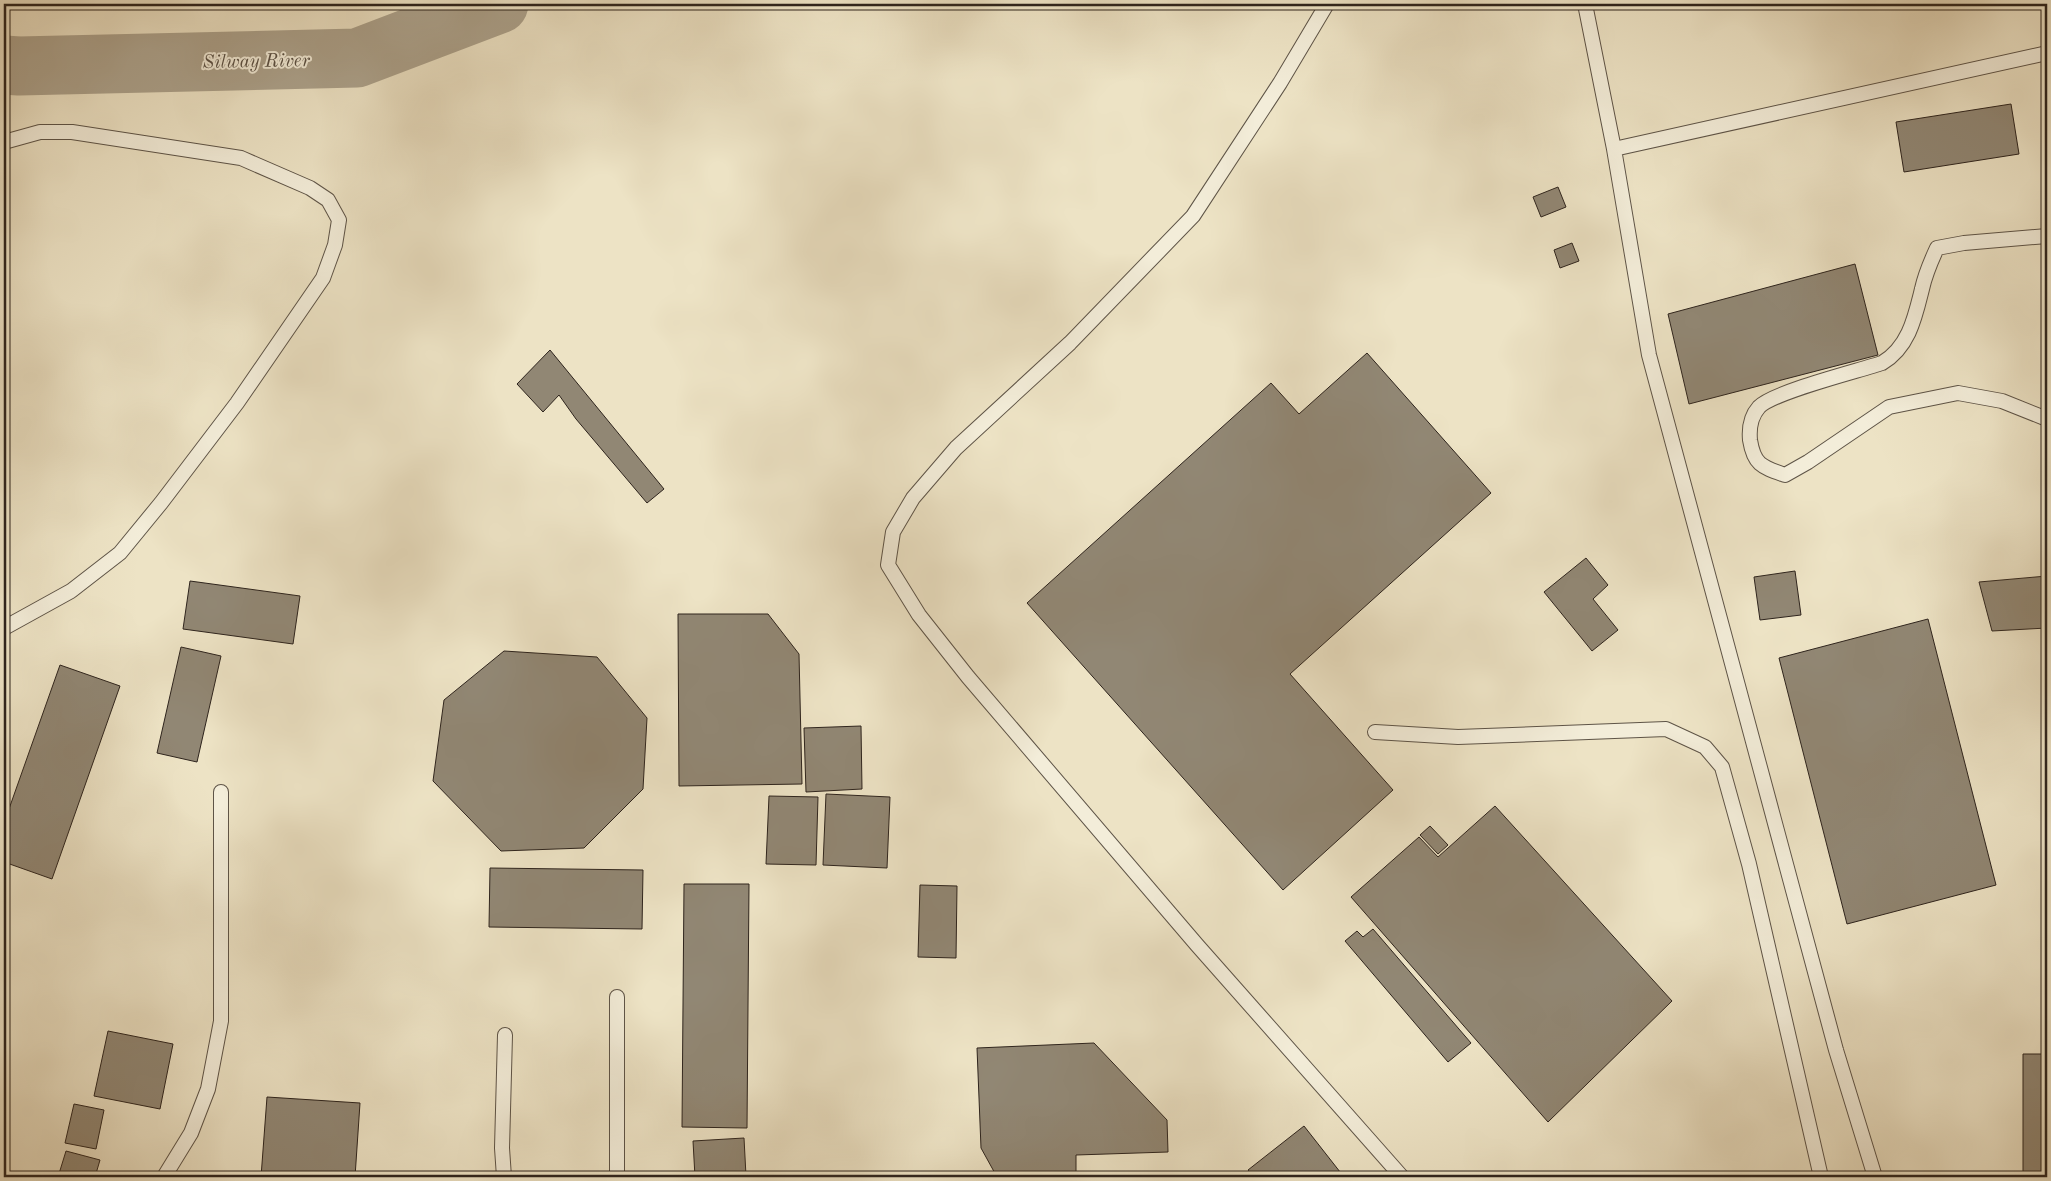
<svg xmlns="http://www.w3.org/2000/svg" width="2051" height="1181" font-family="'Old Standard TT',serif">
	<rect width="100%" height="100%" fill="#ede3c5"/>
	<filter id="stains"><feTurbulence type="fractalNoise" baseFrequency=".004" numOctaves="4"/><feColorMatrix values="0 0 0 0 .2 0 0 0 0 .09 0 0 0 0 .02 0 0 0 .5 -.17"/></filter>
	<radialGradient id="worn" r=".72"><stop offset=".6" stop-color="#630" stop-opacity="0"/><stop offset="1" stop-color="#630" stop-opacity=".3"/></radialGradient>
	<g fill="none" stroke-linecap="round" stroke-linejoin="round">
		<path stroke="#aca28c" stroke-width="59" d="M4,65L19,66L357,58L499,4"/>
	</g>
	<path fill="#918774" stroke="#2e241d" d="M2011,104L2019,154L1904,172L1896,122Z
		M1558,187L1566,207L1541,217L1533,197Z
		M1572,243L1579,261L1560,268L1554,250Z
		M1855,264L1878,355L1689,404L1668,314Z
		M550,350L664,489L647,503L576,419L559,395L543,412L517,384Z
		M1367,353L1491,493L1290,674L1393,790L1283,890L1027,603L1271,383L1299,414Z
		M1586,558L1608,585L1593,599L1618,630L1592,651L1544,592Z
		M1795,571L1801,615L1760,620L1754,577Z
		M2047,576V628L1992,631L1979,582Z
		M190,581L300,596L293,644L183,629Z
		M678,614H768L799,654L802,784L679,786Z
		M1928,619L1996,885L1847,924L1779,658Z
		M181,647L221,656L197,762L157,753Z
		M504,651L597,657L647,718L643,789L584,848L501,851L433,781L444,700Z
		M60,665L120,686L52,879L4,862V823Z
		M861,726L862,789L806,792L804,728Z
		M826,794L890,797L887,868L823,865Z
		M769,796L818,797L816,865L766,864Z
		M1495,806L1672,1001L1548,1122L1351,897L1419,837L1438,857Z
		M1430,826L1448,845L1438,854L1420,835Z
		M490,868L643,870L642,929L489,927Z
		M684,884H749L747,1128L682,1127Z
		M920,885L957,886L956,958L918,957Z
		M1373,929L1471,1043L1448,1062L1345,941L1357,931L1363,937Z
		M108,1031L173,1044L160,1109L94,1096Z
		M2045,1035H2047V1177H2023V1054H2045Z
		M1094,1043L1167,1120L1168,1152L1076,1155V1177H997L981,1148L977,1048Z
		M267,1097L360,1103L355,1177H261Z
		M74,1104L104,1110L96,1149L65,1143Z
		M1304,1126L1344,1177H1254L1248,1170Z
		M744,1138L746,1176L695,1177L693,1141Z
		M66,1151L100,1160L95,1177H58Z"/>
	<g fill="none" stroke-linecap="round" stroke-linejoin="round">
		<g stroke="#5e5447" stroke-width="16">
			<path id="lane" d="M1327,4L1280,83L1193,216L1070,343L956,448L913,498L893,532L888,565L919,615L968,677L1197,945L1402,1177
				M1585,4L1614,149L1649,355L1836,1050L1875,1177
				M4,142L40,132H72L241,158L310,188L328,200L339,220L335,245L323,278L237,403L161,503L120,553L71,591L4,628
				M1614,149L2047,53
				M2047,236L1964,243L1937,248C1931,261 1925,275 1922,289C1915,317 1909,347 1882,363C1858,371 1773,392 1759,407C1751,416 1749,429 1750,440C1754,465 1762,467 1785,475L1808,462L1889,407L1958,393L2002,401L2047,419
				M1375,732L1458,737L1666,729L1705,747L1722,767L1749,864L1821,1177
				M617,997V1177
				M164,1177L191,1133L208,1089L221,1021V792
				M504,1177L502,1148L505,1035"/>
		</g>
		<use href="#lane" stroke="#f3edd9" stroke-width="14"/>
	</g>
	<g text-anchor="middle" stroke-width="4" stroke-linejoin="round" paint-order="stroke">
		<g font-size="19" font-style="italic" fill="#5a5044" stroke="#f3edd9">
			<text transform="translate(256 60) rotate(-1)" y="7">Silway River</text>
		</g>
	</g>
	<rect width="2051" height="1181" fill="none" stroke="#ede3c5" stroke-width="20"/>
	<rect x="5" y="5" width="2041" height="1171" fill="none" stroke="#2e241d" stroke-width="2.5"/>
	<rect x="10" y="10" width="2031" height="1161" fill="none" stroke="#2e241d"/>
	<rect width="100%" height="100%" filter="url(#stains)"/>
	<rect width="100%" height="100%" fill="url(#worn)"/>
</svg>
